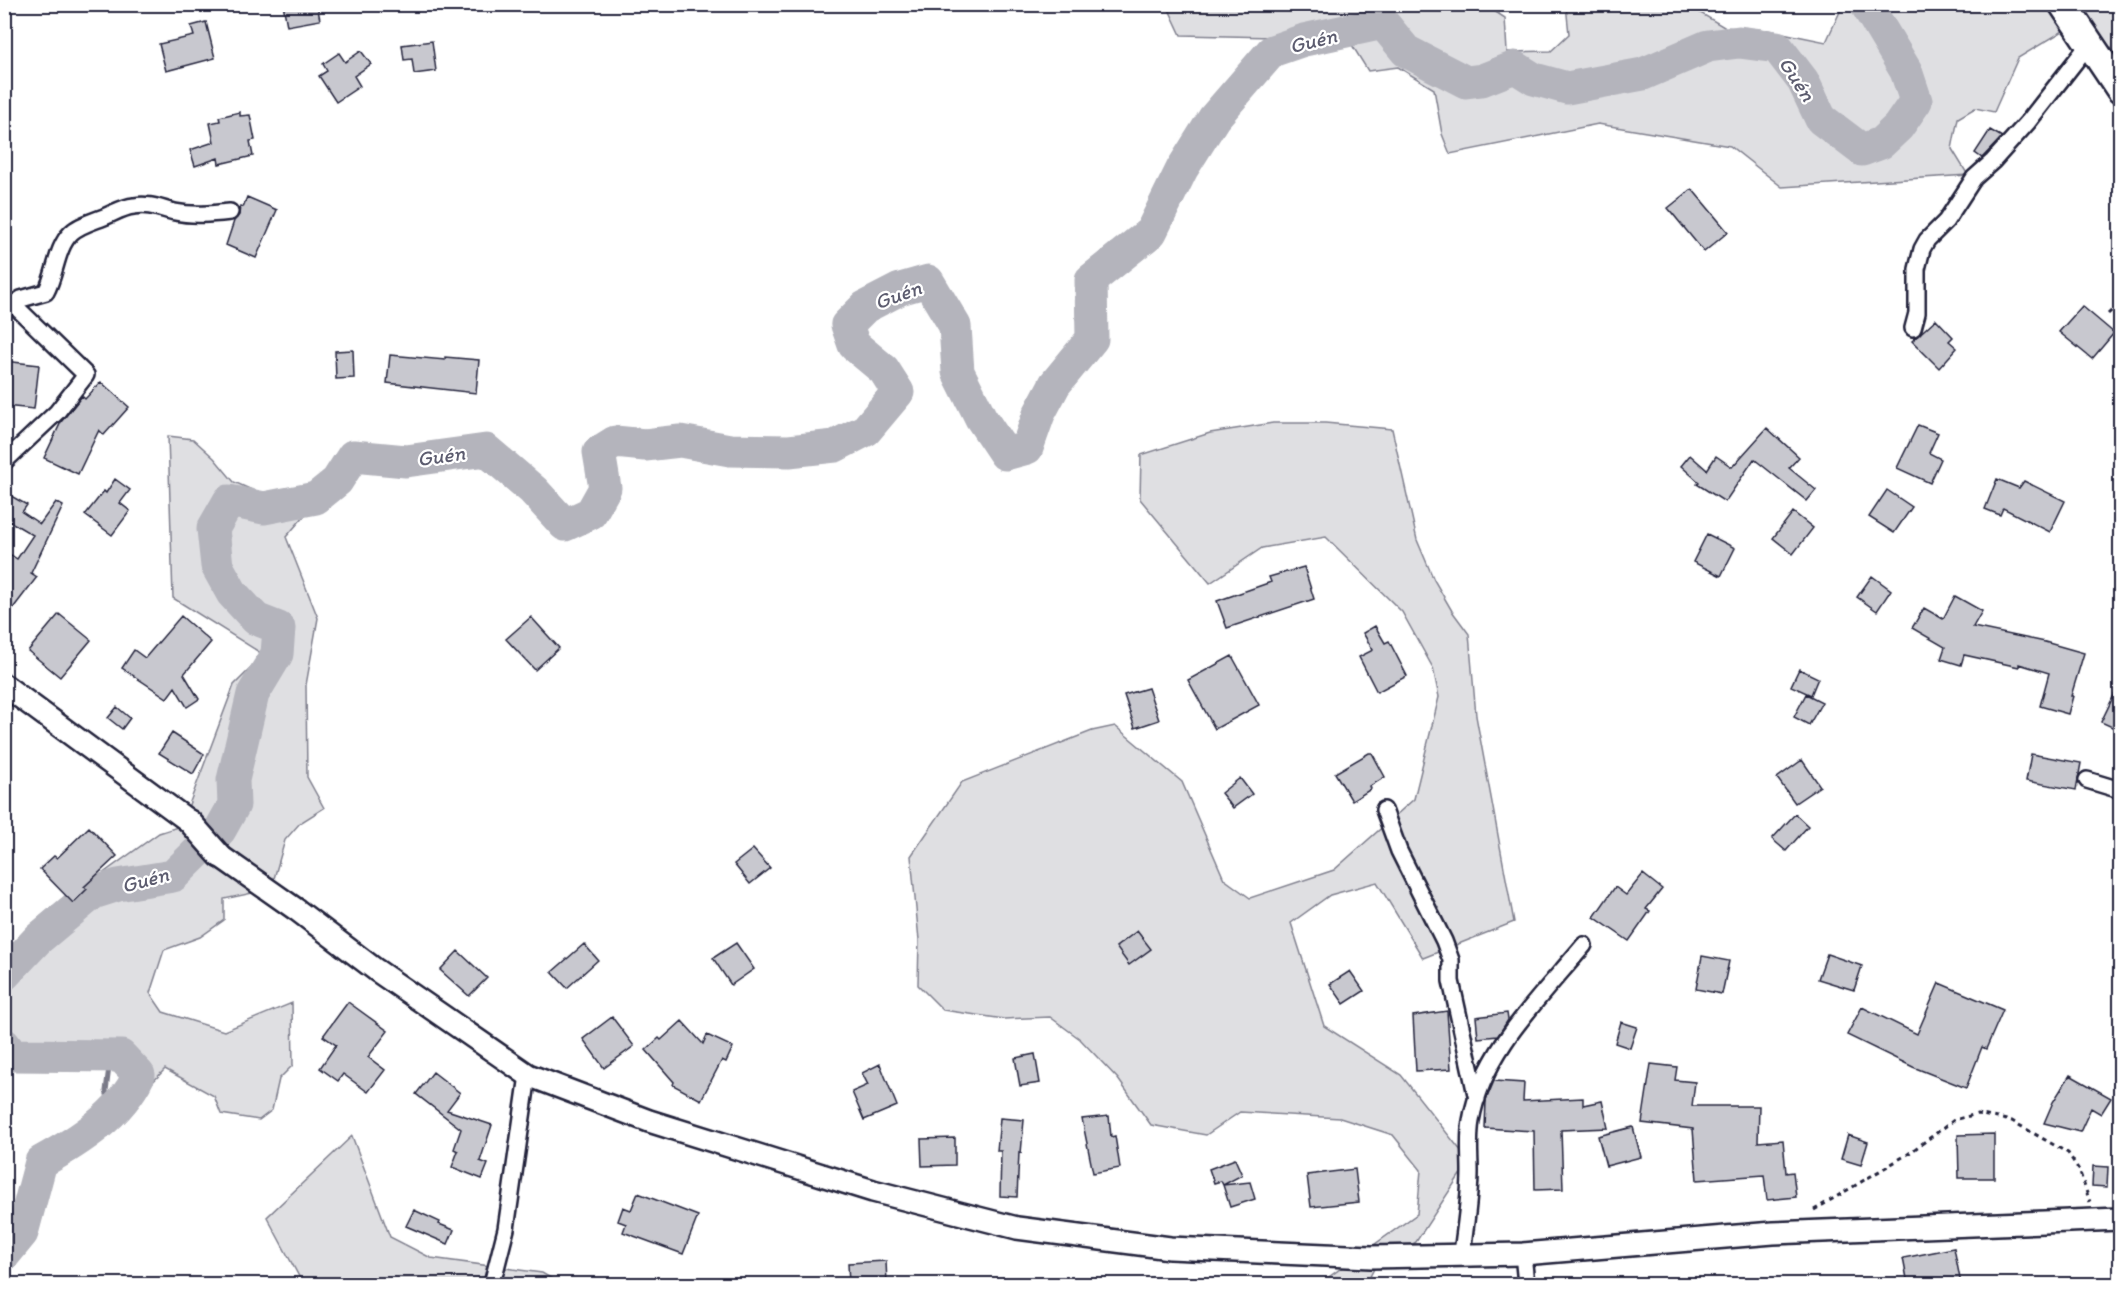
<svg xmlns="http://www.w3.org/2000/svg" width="2125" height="1289" font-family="Itim,sans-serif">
	<rect width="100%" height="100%" fill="#fff"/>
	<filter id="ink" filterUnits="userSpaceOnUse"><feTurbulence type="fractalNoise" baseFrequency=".0167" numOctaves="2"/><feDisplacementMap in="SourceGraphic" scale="12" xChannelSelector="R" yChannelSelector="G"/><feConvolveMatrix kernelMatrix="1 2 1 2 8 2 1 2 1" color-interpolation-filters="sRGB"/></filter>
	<g filter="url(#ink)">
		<path fill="#dfdfe2" stroke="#80808e" stroke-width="1.5" d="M1167,5H1485L1505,18L1507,52L1551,51L1569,34L1566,5H1691L1697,11L1724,27L1768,30L1826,42L1843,5H2120V102L2073,25L2018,58L1994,112L1975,108L1958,118L1952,149L1968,175L1782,187L1730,146L1598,124L1450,154L1442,134L1434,89L1398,67L1368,71L1336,19L1273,37L1181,35Z
			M1273,423H1325L1392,429L1417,540L1434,580L1452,611L1469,634L1476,716L1514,922L1423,958L1377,882L1330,895L1291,923L1324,1026L1401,1075L1469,1161L1416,1242L1375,1267L1366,1284H1319L1417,1214L1421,1170L1393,1135L1340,1118L1240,1112L1206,1135L1151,1125L1118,1079L1080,1039L1050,1017L1004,1019L943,1010L918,985L919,940L911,856L962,782L1092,731L1115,726L1182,782L1224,879L1250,898L1334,870L1414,799L1439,697L1433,668L1402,612L1326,537L1262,548L1210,583L1140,499L1141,455L1210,433Z
			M168,436L193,439L214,458L234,482L261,494L312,507L286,537L318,618L306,685L307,777L324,808L300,823L285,840L271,889L224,899V920L200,937L164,950L150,993L163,1012L224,1031L292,1003L293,1065L279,1079L272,1110L259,1120L221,1114L214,1096L165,1069L152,1083L102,1067L60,1064L20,1065L4,1062V1013L10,982L45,915L159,833L181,826L234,685L264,655L173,598Z
			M352,1136L390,1237L431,1258L542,1273L561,1284H303L267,1217Z"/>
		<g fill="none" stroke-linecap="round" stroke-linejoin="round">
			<path stroke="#7a7a88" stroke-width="5" d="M112,1111L106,1091L109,1067L121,1056"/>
			<path stroke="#b4b4bc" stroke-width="33" d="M4,975L38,939L93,893L118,885L173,876L220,830L234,805L233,780L253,694L277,654L279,628L256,619L232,593L217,566L213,529L229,501L264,508L316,498L337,481L353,456L406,461L486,450L533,490L565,525L591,513L605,488L599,452L615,442L645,445L680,441L730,450L789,451L835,446L866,430L898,392L884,370L854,345L847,325L865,307L900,289L928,281L955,326L958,372L981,418L1005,454L1027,448L1039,414L1055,384L1092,339L1091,280L1151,232L1182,169L1214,118L1272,51L1304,40L1383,23L1406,51L1466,82L1482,80L1515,67L1534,79L1567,88L1643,74L1708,46L1739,42L1777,47L1803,81L1821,119L1862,150L1881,143L1898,127L1916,101L1906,71L1866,4
				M4,1044L12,1055L121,1056L139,1075C120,1115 79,1141 41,1162L22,1233L4,1255"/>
		</g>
		<path fill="#c8c8cf" stroke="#22223b" stroke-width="1.5" d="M283,4H317L320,20L287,26Z
			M206,22L215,58L166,71L159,44L194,36L191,26Z
			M432,41L436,71L414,74L412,59L404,60L402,45Z
			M361,51L371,64L354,76L360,86L336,102L319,76L327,71L323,64L339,53L345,62Z
			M240,112V116L250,115L255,140L250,141L253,156L219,164L218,158L195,166L190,150L214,142L210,123L220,121L219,117Z
			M1990,130L2002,137L1982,158L1975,153Z
			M1692,189L1728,232L1704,252L1668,208Z
			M247,197L277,210L256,258L226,245L234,221L239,215L240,206L243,207Z
			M2082,306L2114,333L2092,359L2059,332Z
			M1936,319L1953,337L1949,341L1957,348L1939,368L1912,341Z
			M353,350L354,378L336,379L335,351Z
			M390,355L445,360V357L479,360L476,393L387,383Z
			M4,361L39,365L34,409L4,406Z
			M101,382L129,407L104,435L99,430L78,474L44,458L61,422L82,396L85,399Z
			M1918,425L1938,433L1929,453L1941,459L1930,483L1897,468Z
			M1767,428L1799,457L1789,468L1816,490L1807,501L1754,459L1725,502L1697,484L1699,482L1681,466L1690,455L1707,470L1716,456L1732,467Z
			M115,479L130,490L120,503L130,511L112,535L85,515L104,491L106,493Z
			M1997,479L2019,488L2024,481L2065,501L2050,532L2003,508L2000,515L1985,509Z
			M1887,490L1912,507L1894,533L1869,517Z
			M4,492L27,505L22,512L40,524L56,502L63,506L31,573L37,577L4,620V563L11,555L17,559L33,535L4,518Z
			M1793,512L1813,528L1793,554L1773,538Z
			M1707,534L1735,548L1721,576L1693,562Z
			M1304,567L1314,599L1227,628L1217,601L1271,582L1269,577Z
			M1872,576L1891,590L1877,611L1857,597Z
			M1955,596L1982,611L1973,627L2045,642L2084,653L2071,696H2073L2068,714L2040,706L2049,673L2019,664V667L1964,655L1961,665L1941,659L1945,647L1912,628L1924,608L1943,619Z
			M59,614L91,640L60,677L28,651Z
			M181,616L211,642L184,674L199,699L187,707L175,687L167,698L122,668L134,650L145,658Z
			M531,617L559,648L535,670L506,639Z
			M1375,626L1385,643L1389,641L1407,676L1377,692L1359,657L1373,650L1363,633Z
			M1232,656L1259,705L1215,729L1188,680Z
			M1799,669L1818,678L1811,695L1791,686Z
			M2121,681V731L2101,722Z
			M1148,688L1159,720L1135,728L1124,695Z
			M1806,694L1822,702L1809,725L1794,717Z
			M117,707L130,718L122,729L108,718Z
			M172,733L204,754L193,774L159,753Z
			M1369,753H1372L1385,777L1370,786L1371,789L1352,801L1335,773Z
			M2031,754L2081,763L2076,790L2026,781Z
			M1802,760L1820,786L1795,803L1777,778Z
			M1240,778L1252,794L1233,808L1221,793Z
			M1795,814L1808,826L1786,851L1772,839Z
			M89,827L117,856L84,887L87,889L73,903L40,869L54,856L57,858Z
			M753,849L770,868L750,884L734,864Z
			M1643,874L1662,889L1646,909L1650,911L1629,941L1594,917L1615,887L1626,895Z
			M1137,931L1151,949L1129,965L1116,947Z
			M736,943L754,969L731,985L713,958Z
			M584,944L598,960L567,988L552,972Z
			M458,951L487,978L469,996L440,970Z
			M1827,954L1862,966L1854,990L1818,979Z
			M1702,956L1729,961L1722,994L1696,989Z
			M1350,971L1364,991L1344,1004L1330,984Z
			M1939,983L2003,1010L1986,1049L1982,1047L1966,1088L1913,1067L1847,1035L1862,1007L1917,1034Z
			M348,1002L388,1031L368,1057L385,1070L368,1092L343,1074L338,1081L320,1068L336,1045L323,1036Z
			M1447,1011L1451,1069L1416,1071L1413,1016Z
			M1507,1013L1508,1020L1498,1036L1478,1038L1476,1017Z
			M612,1017L634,1046L604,1068L583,1039Z
			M682,1021L703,1044L707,1035L733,1047L726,1062L722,1060L701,1100L673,1085L674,1082L646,1050L659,1038L661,1040Z
			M1621,1022L1637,1027L1630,1048L1615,1043Z
			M1035,1054L1040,1083L1020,1086L1015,1058Z
			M880,1064L897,1106L864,1120L852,1092L868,1085L862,1073Z
			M1651,1064L1677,1067L1675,1080L1695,1082L1692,1106H1759L1758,1142L1783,1140L1786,1173L1793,1172L1796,1197L1767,1200L1764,1175L1697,1180L1693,1129L1642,1123Z
			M433,1072L460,1093L447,1110L492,1125L480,1161L488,1164L482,1179L452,1167L458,1151L454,1149L461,1129L416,1094Z
			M2070,1075L2111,1098L2101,1114L2091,1108L2080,1132L2044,1123L2053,1102Z
			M1494,1081L1524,1083L1523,1101L1583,1098V1105L1602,1101L1608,1128L1561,1130L1563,1189L1535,1190L1534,1131L1485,1128L1486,1100Z
			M1109,1116L1111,1137L1115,1136L1120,1168L1093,1173L1082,1119Z
			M1000,1118L1024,1120L1021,1153L1019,1152L1017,1197L1000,1196L1001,1151H997Z
			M1633,1127L1641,1157L1606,1166L1598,1136Z
			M1994,1134V1178H1959L1958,1135Z
			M1848,1135L1868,1142L1861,1165L1841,1159Z
			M955,1138V1165L922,1166L921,1139Z
			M1235,1159L1242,1175L1223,1185L1221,1181L1214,1183L1209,1169Z
			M2093,1166L2108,1167L2107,1187L2092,1186Z
			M1355,1169L1359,1202L1311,1207L1307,1175Z
			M1250,1182L1255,1199L1230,1207L1223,1185Z
			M638,1193L698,1216L683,1254L623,1232L626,1224L618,1221L623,1207L631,1210Z
			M414,1210L440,1222L439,1224L454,1230L448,1244L406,1226Z
			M1954,1248L1961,1284H1908L1903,1258Z
			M886,1261L887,1284H849L848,1263Z"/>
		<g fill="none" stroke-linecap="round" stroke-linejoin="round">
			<g stroke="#22223b" stroke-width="20">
				<path id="street" d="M4,305L13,304L21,299L46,292C56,274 56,248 71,233C79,225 94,221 104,217C114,213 123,207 134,206C149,203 161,209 175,212C193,216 212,214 230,212
					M1913,328L1917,313V269L1922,249L1927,240L1946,221L1974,178L1993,161L2028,122L2089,44
					M4,462L57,412L86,375L13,304
					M2087,780L2120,790
					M1384,810L1399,851L1444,941L1451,960V981L1477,1099
					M1462,1254C1465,1227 1470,1199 1470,1172C1470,1155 1468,1138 1471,1121C1483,1051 1540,998 1584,945
					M1523,1254L1526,1284
					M492,1284L506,1229L528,1075"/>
			</g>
			<g stroke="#22223b" stroke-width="26">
				<path id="secondary" d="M4,685L190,822
					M220,856L297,910L376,970L528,1075L649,1121L873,1191L1017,1228L1170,1248L1371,1257L1523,1254L1773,1233L2120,1219"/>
			</g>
			<g stroke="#22223b" stroke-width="27">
				<path id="primary" d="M190,822L220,856"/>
			</g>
			<g stroke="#22223b" stroke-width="32">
				<path id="highway" d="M2063,4L2120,89"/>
			</g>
			<path stroke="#22223b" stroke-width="3" stroke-dasharray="4.5 4.5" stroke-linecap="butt" d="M2108,314L2120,303
				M1814,1210L1908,1154L1954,1120L1977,1114L2012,1121L2068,1153L2079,1170L2090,1202"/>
			<use href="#street" stroke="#fff" stroke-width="15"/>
			<use href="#secondary" stroke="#fff" stroke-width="21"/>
			<use href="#primary" stroke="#fff" stroke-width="22"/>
			<use href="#highway" stroke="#fff" stroke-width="27"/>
		</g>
	</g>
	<g text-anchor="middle" stroke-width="4.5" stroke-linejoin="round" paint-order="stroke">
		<g font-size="21" font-style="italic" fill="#5c5c6f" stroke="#fff">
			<text transform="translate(1313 41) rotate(-14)" y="7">Guén</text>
			<text transform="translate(1797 79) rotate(57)" y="7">Guén</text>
			<text transform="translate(898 295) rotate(-20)" y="7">Guén</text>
			<text transform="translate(441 456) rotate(-8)" y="7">Guén</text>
			<text transform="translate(145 880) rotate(-15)" y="7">Guén</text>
		</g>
	</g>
	<rect width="2125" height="1289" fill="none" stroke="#fff" stroke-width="24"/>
	<rect x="12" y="12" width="2101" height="1265" fill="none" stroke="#22223b" stroke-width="2" filter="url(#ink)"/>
</svg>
